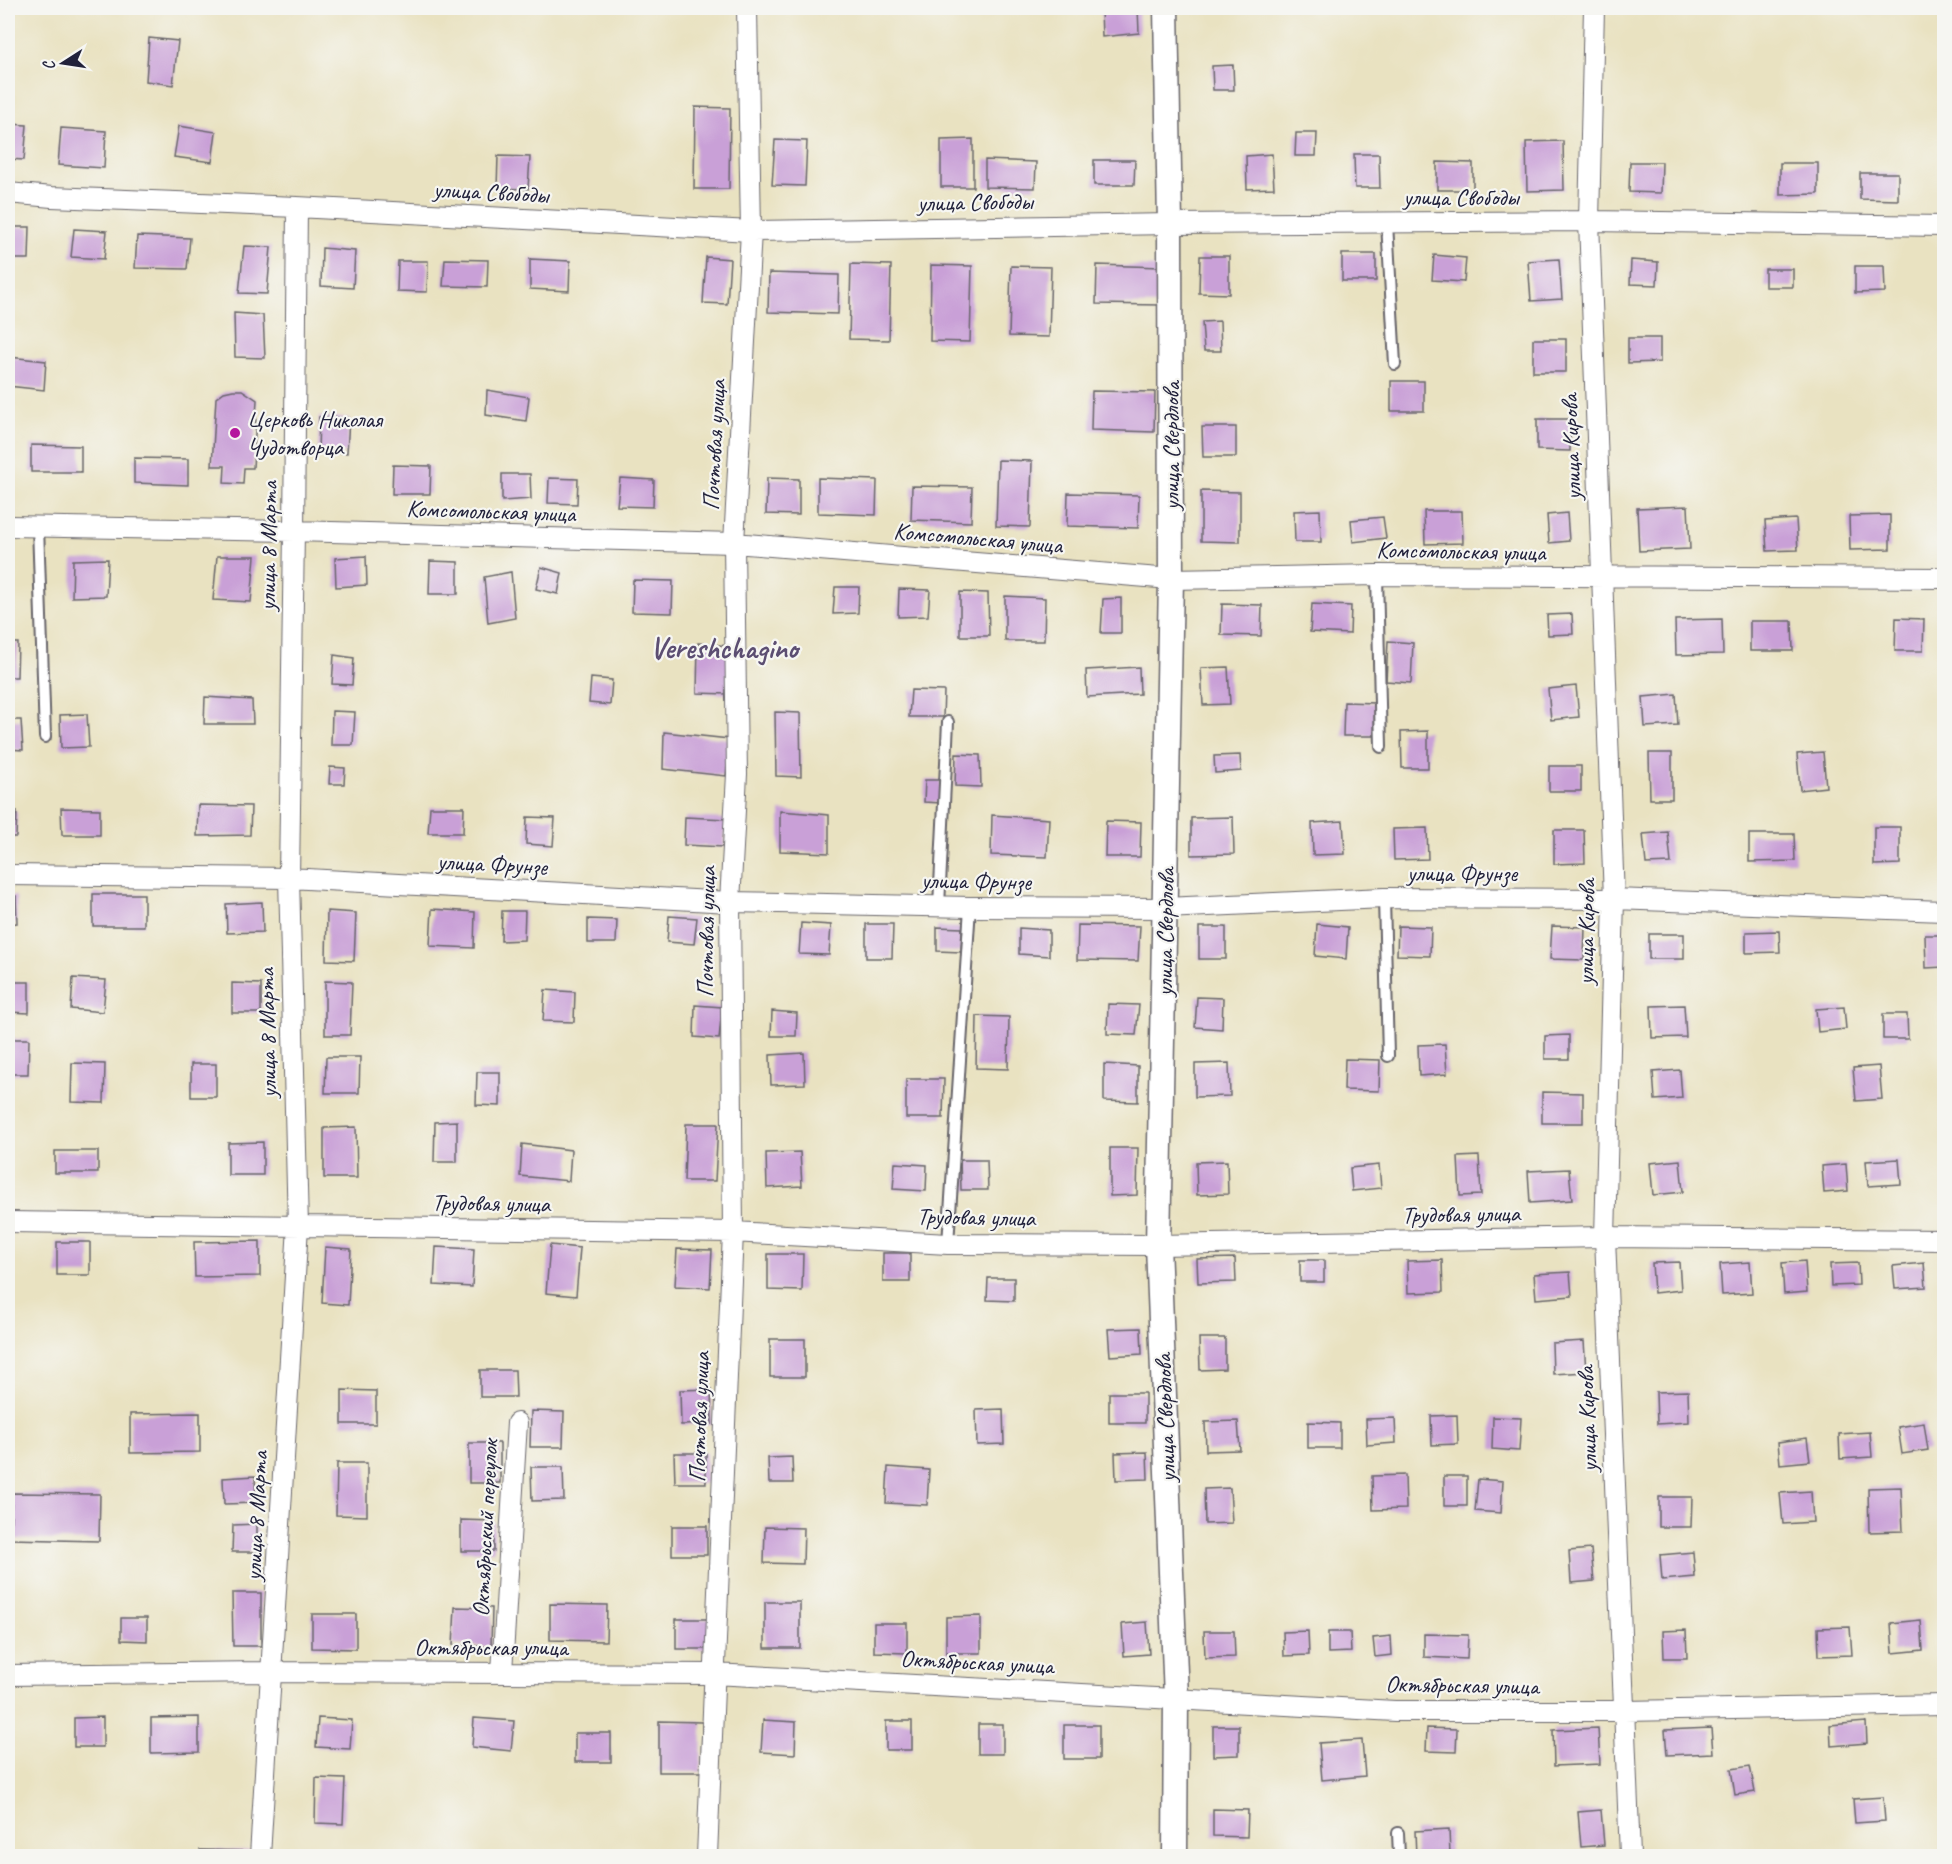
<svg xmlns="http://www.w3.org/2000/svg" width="1952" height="1864" font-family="Caveat,sans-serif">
	<rect width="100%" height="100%" fill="#f6f6f2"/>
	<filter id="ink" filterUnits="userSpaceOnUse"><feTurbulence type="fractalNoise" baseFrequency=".0167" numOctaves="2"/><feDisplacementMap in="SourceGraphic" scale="12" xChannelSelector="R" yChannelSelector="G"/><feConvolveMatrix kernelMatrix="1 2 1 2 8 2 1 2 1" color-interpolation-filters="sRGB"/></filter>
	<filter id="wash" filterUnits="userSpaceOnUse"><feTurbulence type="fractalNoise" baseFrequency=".008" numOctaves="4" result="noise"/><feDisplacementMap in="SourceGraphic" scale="24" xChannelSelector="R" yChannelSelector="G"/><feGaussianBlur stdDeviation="1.35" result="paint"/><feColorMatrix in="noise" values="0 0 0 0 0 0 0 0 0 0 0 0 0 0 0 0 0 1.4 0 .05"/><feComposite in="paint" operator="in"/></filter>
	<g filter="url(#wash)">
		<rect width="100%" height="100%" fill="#e9e2c1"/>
		<g id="blocks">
			<path fill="#c9a0d7" d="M1101,8H1138L1139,33L1102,37Z
				M149,38L178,41L173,85L146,81Z
				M1233,65L1234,90H1213L1212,66Z
				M695,107L730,108L729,189H694Z
				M8,124L27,125L24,160L8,159Z
				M179,126L216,132L212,162L174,157Z
				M61,128L106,131L104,168L58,165Z
				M1296,133H1317L1316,156H1295Z
				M973,139V187H941V140Z
				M775,140L807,141L805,186L772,185Z
				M1563,141L1564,190L1527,191L1526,142Z
				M1272,154L1274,188L1247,189L1246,156Z
				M1354,154H1379L1380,188H1355Z
				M498,156L530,157L528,189L497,188Z
				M985,160L1036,162L1035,188L985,187Z
				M1094,160H1135L1134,185H1094Z
				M1437,162L1473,163V190H1437Z
				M1630,162H1662L1661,193L1629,192Z
				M1780,163H1818V194L1780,195Z
				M1860,173H1898V200L1860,199Z
				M8,227H30L29,259H8Z
				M74,229L107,231L104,259L71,257Z
				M137,236L190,238L187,269L135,268Z
				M244,246L271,247L267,294L239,293Z
				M322,248L355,251L353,288L321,286Z
				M1342,254H1376V281H1342Z
				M1434,255L1466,258L1464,282L1432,280Z
				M1200,256H1229V294L1199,293Z
				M706,257L730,259L727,304L703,303Z
				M445,259L488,260L487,287L443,286Z
				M530,259L570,261L569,291L530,289Z
				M1559,259L1562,299L1531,301L1528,261Z
				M1631,260L1658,262L1657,285L1630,284Z
				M398,261H428L427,292L397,291Z
				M851,264L891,265L889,340L849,339Z
				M931,265L972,266L970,342L930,341Z
				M1097,265L1161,267L1160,305L1096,304Z
				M1011,266L1051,267L1049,337L1009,336Z
				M1855,266H1884L1885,292L1855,293Z
				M1765,269H1793V287H1765Z
				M769,273L839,275L838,314L768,312Z
				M234,313L263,315L265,358L235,357Z
				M1220,321L1221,351H1204L1202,322Z
				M1628,338H1660V362L1628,363Z
				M1533,339H1566V372H1533Z
				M9,357L46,361L44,390L8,386Z
				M1391,381H1424V411H1391Z
				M233,390H242L257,400L253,468H244L243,484L224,483L225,466H212L216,398L224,392Z
				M487,390L529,397L526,421L486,415Z
				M1092,391L1155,392L1154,432L1091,430Z
				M319,417L349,418L347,453L318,452Z
				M1537,419H1570V451L1537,450Z
				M1202,427H1236V457H1203Z
				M31,445L81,446V472H31Z
				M134,458L188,459V485L134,483Z
				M998,460L1032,461L1030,527L996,526Z
				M393,465L431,466L430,494H392Z
				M502,474H530L531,499L502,501Z
				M549,478L578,479L577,504L548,503Z
				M620,478L654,480L653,507L617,506Z
				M767,478L799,479V515L766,514Z
				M818,478L877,480L876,515L818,513Z
				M912,486L972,487L971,522L911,520Z
				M1201,491L1240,492V542L1201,541Z
				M1068,493L1139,495L1138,528L1067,526Z
				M1688,506L1690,549L1639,551L1637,508Z
				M1320,510L1321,542H1295L1294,511Z
				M1424,511H1462L1463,543L1425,544Z
				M1567,513L1569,541L1549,543L1547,515Z
				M1890,515V549L1850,550L1849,516Z
				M1383,517L1386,538L1353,542L1351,520Z
				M1796,519L1798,550L1767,551L1765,521Z
				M217,556H255L251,602L213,600Z
				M366,556L367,585L336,587L335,558Z
				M108,559L106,596L72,597L73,560Z
				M430,561L458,562V594H429Z
				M541,567L562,573L558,594L536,589Z
				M511,572L515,618L488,623L484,577Z
				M633,580L673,581L672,613L632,612Z
				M835,587H859L858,613L833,614Z
				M899,589L930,590L928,616L898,617Z
				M960,592L988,593L989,636H960Z
				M1005,596L1045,598L1044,641H1005Z
				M1121,598V633H1101L1103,599Z
				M1222,604L1262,605L1261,636L1221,635Z
				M1312,604L1351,606L1350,634L1310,632Z
				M1572,614L1573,634L1548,635L1547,615Z
				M1896,618L1924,619L1923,651H1895Z
				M1722,619L1723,654L1676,655L1675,620Z
				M1750,621H1792L1793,651H1750Z
				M1388,641L1413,643L1411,683L1386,681Z
				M8,643H18L17,677H8Z
				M698,643L728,646V694L697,693Z
				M334,655L354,658L352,685L332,684Z
				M1139,667L1140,694L1087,697L1086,670Z
				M1228,667L1230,704L1203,705L1201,668Z
				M591,678L612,680L610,705L589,703Z
				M1576,686L1579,717L1551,720L1548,689Z
				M911,690L944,691L943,717H909Z
				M1676,694L1678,725L1645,727L1643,697Z
				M205,697L252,700L253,724H204Z
				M1344,702L1375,703L1374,736H1343Z
				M332,711L355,712L353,745H331Z
				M775,712L800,713L801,777L776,776Z
				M87,714L89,747L61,748L60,715Z
				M8,720H21L23,750L8,749Z
				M1428,731V768H1402L1401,732Z
				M664,732L729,739L726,776L663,769Z
				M1823,752L1826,787L1800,790L1797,754Z
				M1649,753H1672V799H1650Z
				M956,754L980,755L981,787L955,786Z
				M1240,755L1241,771L1215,773L1214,756Z
				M1549,766H1581V791H1549Z
				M330,767L345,768L344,784H329Z
				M925,780H941V803L924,802Z
				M198,805L251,806L250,835L197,836Z
				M430,807H464L463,833H428Z
				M61,808L100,809V835H62Z
				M8,810L17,811L16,837H8Z
				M780,811L829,815V853L780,851Z
				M992,815L1049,819L1047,857L991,855Z
				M527,817L555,818L553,846L526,844Z
				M685,817L726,819L724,847L684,845Z
				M1233,817L1234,854L1191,855V818Z
				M1106,821L1141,822L1140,857H1105Z
				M1343,821L1345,854L1313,855L1312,823Z
				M1874,827H1900V864L1874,865Z
				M1427,828L1428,859L1394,860L1393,829Z
				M1554,830H1584L1585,863L1554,864Z
				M1668,832L1671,863L1646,864L1643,834Z
				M1749,834H1794L1795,861L1749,862Z
				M93,894H144V926H93Z
				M8,896H16L17,923L8,924Z
				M262,902L263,932L227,933L226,904Z
				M432,909L475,912L474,948L430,946Z
				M327,911L356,913L354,961L326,960Z
				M502,911H525L524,940L501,941Z
				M669,916L697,918L694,944L667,942Z
				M588,919L617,920L616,943H588Z
				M801,923L831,925L829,955L799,954Z
				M866,924H893L892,958H866Z
				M1317,924L1348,927L1346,959L1315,956Z
				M1078,925L1140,926L1138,961L1077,960Z
				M1398,926L1431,927L1430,956L1397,955Z
				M1552,926L1585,927L1584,960L1550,959Z
				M937,927L962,928L961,952L937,951Z
				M1199,927H1226V959H1199Z
				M1019,928L1049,930V956L1019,954Z
				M1779,931L1780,952L1746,953V932Z
				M1649,934H1684V959H1649Z
				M1925,935H1944V967L1926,968Z
				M73,978L106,980L103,1012L71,1009Z
				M325,981L352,982L350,1035H325Z
				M8,982H29V1013L8,1012Z
				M232,983L261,984V1013H232Z
				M545,990L575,992L574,1022L543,1021Z
				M1197,997L1223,998L1222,1029L1195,1027Z
				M1108,1004L1139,1005L1136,1035L1107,1034Z
				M695,1005L722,1007L719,1039L694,1037Z
				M1684,1005L1686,1037L1652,1038L1651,1006Z
				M1844,1007L1846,1029L1818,1032L1816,1009Z
				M772,1011L797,1013L796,1036H771Z
				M1883,1014H1907L1908,1039H1883Z
				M977,1016L1009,1017L1008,1069L976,1068Z
				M1569,1035V1059H1545V1036Z
				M8,1039H29L28,1074H8Z
				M1445,1044L1447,1074L1419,1076L1418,1045Z
				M804,1053L805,1084L771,1085L770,1055Z
				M326,1057H360L359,1093H325Z
				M1345,1059L1380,1060L1379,1091L1344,1090Z
				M72,1063L105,1064L104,1103L71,1102Z
				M1229,1063L1230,1096L1195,1097V1064Z
				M191,1064H216V1097H191Z
				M1104,1064L1138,1066V1102L1104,1101Z
				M1879,1066L1882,1099L1856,1101L1853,1068Z
				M1680,1070L1682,1098L1655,1100L1653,1072Z
				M477,1072H500V1106L476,1105Z
				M906,1079H944L943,1118H906Z
				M1542,1092L1583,1093V1123H1542Z
				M457,1121V1162H434L435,1122Z
				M686,1124H718L715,1181H684Z
				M356,1127L357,1178H324V1128Z
				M263,1142V1175H228V1143Z
				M522,1144L571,1150L569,1181L520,1176Z
				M1110,1148H1138L1137,1195L1110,1196Z
				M55,1151H98V1173H55Z
				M800,1152L802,1186L767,1188L766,1153Z
				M1479,1156L1481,1195L1460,1196L1458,1157Z
				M1899,1159L1901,1184L1868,1186L1866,1161Z
				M960,1160H987L988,1190H961Z
				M1680,1160L1683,1192L1653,1195L1650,1163Z
				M1227,1161L1228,1194L1197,1195L1196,1162Z
				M895,1163L927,1165L926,1191L893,1189Z
				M1846,1164L1848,1191L1824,1193L1822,1166Z
				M1379,1165L1381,1188L1352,1191L1350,1168Z
				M1569,1169L1572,1200L1530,1203L1528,1171Z
				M260,1241V1276L195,1277L194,1242Z
				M57,1242H90V1275H57Z
				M550,1245L580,1248L576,1296L546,1293Z
				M325,1247L351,1249L348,1305L322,1303Z
				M436,1247L474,1249L472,1287L434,1285Z
				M677,1249L712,1250L710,1288L675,1286Z
				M883,1253H910V1282H883Z
				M768,1254H803L802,1291L768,1290Z
				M1235,1258L1236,1282L1198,1283L1197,1259Z
				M1300,1260H1324V1282H1300Z
				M1442,1260L1443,1292L1408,1293L1407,1261Z
				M1805,1261L1807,1292L1784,1294L1782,1263Z
				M1679,1262L1681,1290L1654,1293L1652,1263Z
				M1750,1262L1752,1293L1722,1295L1720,1264Z
				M1858,1263L1859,1285L1831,1286L1830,1264Z
				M1924,1263L1926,1287L1895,1289L1893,1266Z
				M1570,1272L1572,1296L1536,1299L1534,1274Z
				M988,1278H1014V1301L987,1300Z
				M1141,1328L1142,1354L1110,1356L1108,1329Z
				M1199,1338H1225V1369L1200,1370Z
				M770,1339H805V1377H770Z
				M1584,1341L1586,1372L1553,1374L1552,1343Z
				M480,1370H515L516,1397H480Z
				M711,1389L712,1424L681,1425L680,1390Z
				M342,1390L376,1391V1424H342Z
				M1688,1391L1689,1422L1657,1424L1656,1392Z
				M1109,1393H1145V1423H1109Z
				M1003,1409L1004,1444L977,1445L976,1410Z
				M531,1411L564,1412L563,1447H530Z
				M200,1413V1452L130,1453V1414Z
				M1457,1415L1458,1444L1432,1445L1431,1416Z
				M1493,1417L1521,1418L1519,1451L1492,1449Z
				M1395,1418L1396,1443L1367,1445L1366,1419Z
				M1238,1421L1240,1450L1206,1451L1205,1422Z
				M1308,1422L1340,1423V1448H1308Z
				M1924,1423L1928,1450L1902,1454L1898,1427Z
				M1870,1432L1872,1457L1840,1459L1839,1434Z
				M1807,1438L1810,1461L1780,1464L1778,1442Z
				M469,1443H500V1483H469Z
				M1147,1452L1148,1479L1116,1480L1115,1453Z
				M674,1453H706V1483H675Z
				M792,1457L793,1483H769L768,1458Z
				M337,1463H367V1516L336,1515Z
				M531,1467H563L564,1500L532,1501Z
				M888,1467L929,1470L927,1505L886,1503Z
				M1405,1475L1406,1509L1373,1510L1372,1476Z
				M255,1476L256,1503L224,1504L223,1478Z
				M1444,1476H1467V1506H1444Z
				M1478,1479L1503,1481L1501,1513L1475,1511Z
				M1901,1487L1903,1531L1869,1532L1868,1488Z
				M1230,1488L1232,1523L1205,1524L1204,1489Z
				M1811,1491L1813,1522L1783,1524L1780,1493Z
				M12,1493L100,1494L99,1541L10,1539Z
				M1659,1497H1692L1691,1527H1659Z
				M461,1520L494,1521V1551H461Z
				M257,1524V1552H232L233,1525Z
				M672,1526H707V1555H672Z
				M765,1527L804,1528L803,1564L764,1563Z
				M1591,1549L1594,1581L1571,1583L1569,1551Z
				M1693,1552L1695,1577L1662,1580L1660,1555Z
				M232,1593H261V1646H233Z
				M765,1602H800V1648H765Z
				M550,1604L607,1605L606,1641L550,1640Z
				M455,1607L492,1608L491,1647L453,1645Z
				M312,1614H356V1649L312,1648Z
				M981,1616V1653H946V1617Z
				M121,1618H147V1641L121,1640Z
				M676,1619H711V1649H676Z
				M1921,1620L1923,1650L1893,1653L1891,1623Z
				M1147,1622L1149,1654L1124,1656L1122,1624Z
				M874,1623H907V1653L874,1652Z
				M1850,1627L1852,1655L1819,1656L1818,1628Z
				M1686,1630L1687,1658H1664L1663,1631Z
				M1204,1631H1234L1235,1657L1205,1658Z
				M1308,1631L1309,1655L1284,1656L1283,1632Z
				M1328,1632H1350L1351,1652L1328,1653Z
				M1424,1634L1468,1635L1467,1659L1424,1657Z
				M1391,1636L1392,1655L1375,1657L1373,1638Z
				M103,1717V1747H74V1718Z
				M199,1717V1752L151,1753V1718Z
				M318,1718L352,1720L350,1749L316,1747Z
				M474,1718L514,1721L511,1751L472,1747Z
				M763,1720L796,1722L795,1754L761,1752Z
				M659,1721L702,1722L701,1772H659Z
				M886,1721H912V1750H886Z
				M1866,1722L1867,1743L1831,1746L1830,1725Z
				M978,1724H1003V1754H978Z
				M1064,1725H1099V1759H1064Z
				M1213,1726H1239V1755L1213,1756Z
				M1427,1728L1457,1729L1456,1752L1426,1751Z
				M1598,1728L1600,1764L1554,1766L1553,1730Z
				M1711,1728L1713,1753L1667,1755L1665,1730Z
				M575,1733H611V1762H575Z
				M1362,1740L1365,1776L1322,1780L1319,1743Z
				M1750,1766L1755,1792L1735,1795L1731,1769Z
				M316,1778L345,1779L343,1824L315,1823Z
				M1883,1797L1885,1821L1855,1823L1853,1799Z
				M1213,1809L1248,1810L1247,1837L1213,1836Z
				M1601,1810L1604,1845L1581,1847L1578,1812Z
				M1449,1829L1450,1856H1416L1415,1831Z
				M200,1850L252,1851L251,1856H200Z"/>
		</g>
	</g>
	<g filter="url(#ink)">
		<use href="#blocks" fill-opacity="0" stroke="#68656a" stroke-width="1.5"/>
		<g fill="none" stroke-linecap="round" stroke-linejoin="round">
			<g stroke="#68656a" stroke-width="14">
				<path id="service" d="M1387,223L1395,364
					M38,526L45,737
					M1377,575L1381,747
					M1384,898L1388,1056
					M939,906L948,722
					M948,1244L970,907
					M1398,1833L1399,1856"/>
			</g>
			<g stroke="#68656a" stroke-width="22">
				<path id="minor" d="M1594,8L1589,221L1614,899L1605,1237L1630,1856
					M8,193L52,197L297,207L751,231L1170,224L1589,221L1944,226
					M8,526L294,531L734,543L1171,579L1377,575L1944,578
					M8,875L289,878L730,902L970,907L1165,908L1384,898L1614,899L1944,911
					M8,1222L733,1232L948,1244L1158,1245L1605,1237L1944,1240
					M502,1672L517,1423
					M8,1675L272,1672L714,1674L1395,1711H1624L1944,1705
					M260,1856L298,1226L289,878L294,531L297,207
					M707,1856L733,1232L730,902L737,774L734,543L751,231L747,8"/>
			</g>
			<g stroke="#68656a" stroke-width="27">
				<path id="tertiary" d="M1166,8L1170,224L1171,579L1158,1245L1176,1698L1175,1856"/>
			</g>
			<use href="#service" stroke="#fff" stroke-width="10"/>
			<use href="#minor" stroke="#fff" stroke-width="20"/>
			<use href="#tertiary" stroke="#fff" stroke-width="24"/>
		</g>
	</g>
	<circle fill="#b5179e" stroke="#f6f6f2" stroke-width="2" cx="235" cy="433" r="6"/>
	<g text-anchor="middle" stroke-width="4.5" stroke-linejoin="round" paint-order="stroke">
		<g font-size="24" fill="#22223b" stroke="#f6f6f2">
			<text transform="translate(491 192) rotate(3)" y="8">улица Свободы</text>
			<text x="1461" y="205">улица Свободы</text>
			<text transform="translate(975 202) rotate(-1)" y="8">улица Свободы</text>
			<text transform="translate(714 445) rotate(-87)" y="8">Почтовая улица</text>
			<text transform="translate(1171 446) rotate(-90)" y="8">улица Свердлова</text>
			<text transform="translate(1571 447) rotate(-92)" y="8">улица Кирова</text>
			<text transform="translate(491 511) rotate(2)" y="8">Комсомольская улица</text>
			<text transform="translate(978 538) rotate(5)" y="8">Комсомольская улица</text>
			<text transform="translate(268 546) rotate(-89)" y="8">улица 8 Марта</text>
			<text transform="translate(1461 551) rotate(1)" y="8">Комсомольская улица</text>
			<text transform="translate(492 864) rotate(3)" y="8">улица Фрунзе</text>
			<text x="1462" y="881">улица Фрунзе</text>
			<text transform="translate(976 881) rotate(1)" y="8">улица Фрунзе</text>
			<text transform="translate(706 932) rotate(-89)" y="8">Почтовая улица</text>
			<text transform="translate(1165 932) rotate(-89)" y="8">улица Свердлова</text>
			<text transform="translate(1586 932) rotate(-89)" y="8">улица Кирова</text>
			<text transform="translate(267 1033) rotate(-91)" y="8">улица 8 Марта</text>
			<text transform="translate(491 1203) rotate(1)" y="8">Трудовая улица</text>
			<text transform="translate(1461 1214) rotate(-1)" y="8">Трудовая улица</text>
			<text transform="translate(976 1217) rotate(1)" y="8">Трудовая улица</text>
			<text transform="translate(699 1417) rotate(-88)" y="8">Почтовая улица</text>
			<text transform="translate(1165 1418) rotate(-92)" y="8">улица Свердлова</text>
			<text transform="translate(1587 1419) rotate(-92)" y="8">улица Кирова</text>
			<text transform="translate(256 1516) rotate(-87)" y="8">улица 8 Марта</text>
			<text transform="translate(485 1528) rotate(-87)" y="8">Октябрьский переулок</text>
			<text x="491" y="1655">Октябрьская улица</text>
			<text transform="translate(977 1662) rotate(3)" y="8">Октябрьская улица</text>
			<text transform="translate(1462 1685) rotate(1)" y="8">Октябрьская улица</text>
		</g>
		<g font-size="24" fill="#22223b" stroke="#f6f6f2" text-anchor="start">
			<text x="247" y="427">Церковь Николая<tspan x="247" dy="28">Чудотворца</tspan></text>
		</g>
		<g font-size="30" font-weight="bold" fill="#5c4e72" stroke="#f6f6f2">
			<text x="724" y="658">Vereshchagino</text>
		</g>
	</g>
	<rect width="1952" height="1864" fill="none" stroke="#f6f6f2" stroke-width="30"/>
	<g transform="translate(63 63) rotate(258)" stroke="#f6f6f2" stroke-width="4.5" paint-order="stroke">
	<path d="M0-4.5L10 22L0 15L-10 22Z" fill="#22223b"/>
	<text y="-9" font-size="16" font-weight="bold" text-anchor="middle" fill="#22223b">С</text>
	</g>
</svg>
